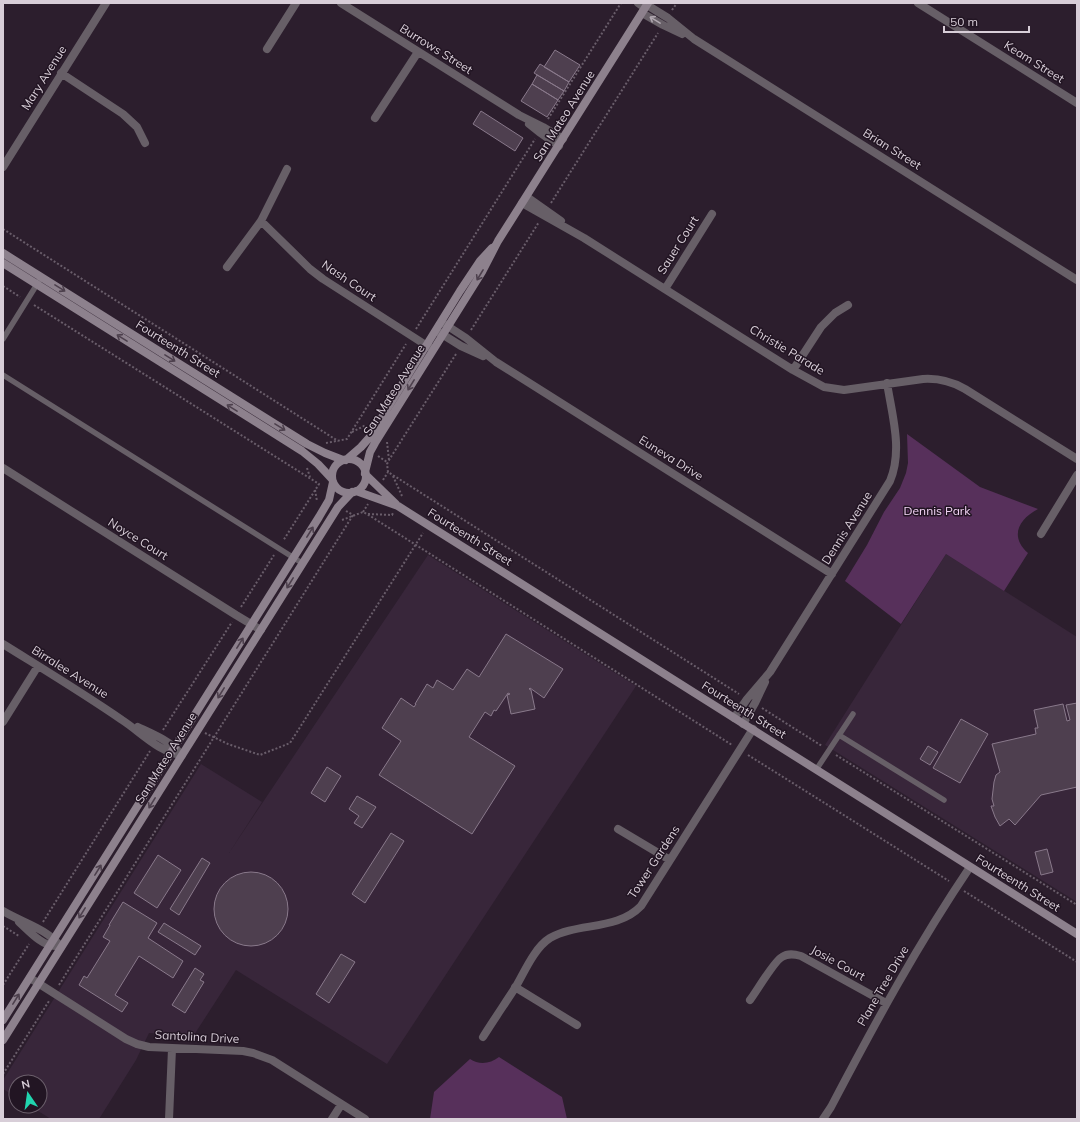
<svg xmlns="http://www.w3.org/2000/svg" width="1080" height="1122" font-family="Mulish,sans-serif">
	<rect width="100%" height="100%" fill="#2c1e2d"/>
	<path fill="#38263a" d="M946,554L1077,637V902L825,745Z
		M428,555L636,686L387,1064L236,970L194,1035L149,1033L136,1060L99,1119H51L30,1106H40V1082H16V1097L3,1089V1080L201,764L262,802L229,853Z"/>
	<path fill="#57305b" d="M907,434L980,487L1038,509C1019,519 1009,536 1028,553L1004,591L946,554L901,624L845,581L867,545L884,512L900,488L906,473L908,463Z
		M499,1057L562,1097L567,1119H430L434,1092L470,1059C479,1065 490,1064 499,1057Z"/>
	<path fill="#4e3f4f" stroke="#89798b" d="M555,50L580,65L569,82L544,67Z
		M540,64L569,82L564,91L534,73Z
		M537,75L564,91L558,100L532,84Z
		M532,84L558,100L547,117L521,101Z
		M481,111L523,138L515,151L473,124Z
		M506,634L563,669L544,698L530,688L529,689L531,690L535,709L511,714L507,695L510,694L508,693L496,711L494,710L491,716L485,712L469,737L515,766L472,834L379,775L401,741L382,728L401,698L414,707L416,704H415L427,684L433,688L437,680L453,690L467,669L479,677Z
		M1077,703V787L1041,795L1015,825L1009,819L1000,826L995,817L991,806H994L992,799L994,782L996,775L1000,772L992,744L1036,734L1035,728H1038L1034,710L1063,704L1067,721L1070,720L1066,705Z
		M961,719L988,734L960,783L933,768Z
		M928,746L938,752L930,765L920,759Z
		M327,767L341,776L325,802L311,793Z
		M357,796L376,807L362,828L354,823L359,816L349,809Z
		M391,833L404,841L365,903L352,894Z
		M1047,849L1053,872L1041,875L1035,852Z
		M158,855L181,870L157,908L134,893Z
		M202,858L210,863L179,915L170,909Z
		M214 909a37 37 0 1 1 74 0a37 37 0 1 1-74 0Z
		M123,902L157,923L148,938L183,961L173,978L139,956L115,995L128,1003L122,1012L79,985L84,976L87,978L110,941L103,937L110,925H109Z
		M164,923L201,946L195,955L158,932Z
		M341,954L355,962L329,1003L316,994Z
		M195,968L204,974L200,980L204,982L185,1013L172,1005Z"/>
	<g fill="none" stroke-linecap="round" stroke-linejoin="round">
		<path stroke="#695d6a" stroke-width="2" stroke-dasharray="2 2" stroke-linecap="butt" d="M672,10L677,3
			M548,119L621,3
			M551,203L658,33
			M3,229L338,441
			M3,286L20,297
			M34,305L319,484L283,541
			M416,329L535,139
			M471,330L539,222
			M456,354L389,460L387,464L388,472L739,694
			M352,432L366,425
			M387,442L389,460
			M326,443L347,439L406,344
			M378,456L387,462
			M307,468L310,477
			M393,476L402,496
			M383,480L388,472
			M315,490L317,501
			M346,511L353,515
			M363,512L368,504
			M368,514L392,515L393,513
			M342,520L363,512L367,514L732,745
			M241,607L274,555
			M762,708L822,746
			M163,730L232,622
			M205,733L228,744L260,755L290,743L423,533
			M748,755L949,881
			M836,755L1077,905
			M964,891L1077,962
			M43,922L150,751
			M3,926L19,936
			M3,985L29,944
			M59,985L353,515
			M3,1074L49,1001"/>
		<path stroke="#675f67" stroke-width="5.5" d="M3,339L39,281
			M3,375L302,563
			M839,735L944,800
			M816,770L853,714"/>
		<path stroke="#675f67" stroke-width="8" d="M341,3L519,115L543,127L563,139
			M638,3L645,8
			M918,3L1077,103
			M647,5L668,18L694,39L1077,280
			M642,13L663,25L682,34
			M267,49L296,3
			M61,73L123,114L137,127L145,143
			M375,118L418,52
			M529,124L539,132L559,146
			M3,167L106,3
			M527,197L561,221
			M522,203L584,238L793,370L824,387L844,390L923,379C939,378 951,381 965,389L1077,459
			M261,221L310,269L323,279L432,349
			M227,267L261,221L287,169
			M665,289L712,214
			M443,323L466,338L496,362L832,574
			M437,331L461,346L483,356
			M793,370L821,327L835,313L848,305
			M3,468L236,615L261,630
			M1041,534L1077,475
			M3,644C43,669 83,693 122,720C142,733 158,752 182,755
			M734,718L747,699L770,672L890,481C903,450 892,415 887,383
			M3,722L38,666
			M743,724L755,703L765,682
			M138,727C153,734 168,740 179,752
			M618,829L670,860
			M3,911C23,923 46,928 61,947
			M19,922C29,931 42,946 55,946
			M30,978L126,1039L137,1044L149,1047L243,1051L253,1053L272,1060L365,1119
			M515,987L577,1025
			M750,1000C757,991 774,961 782,957C788,953 794,954 801,956L886,1003
			M483,1037C493,1021 504,1005 515,988C524,973 534,948 550,938C578,922 617,931 641,906L753,729
			M169,1119L172,1049
			M332,1119L341,1105
			M823,1119L831,1107C874,1025 918,944 970,867"/>
		<path stroke="#8d818d" stroke-width="8" d="M3,253L307,444L325,453L343,460
			M3,263L302,451L318,464L332,479
			M332 476a17 17 0 1 1 34 0a17 17 0 1 1-34 0Z
			M346,460L361,447L369,438L460,291L480,261L492,248
			M365,472L370,452L375,443L482,272L498,241L648,3
			M365,474L396,504
			M356,491L398,506L1077,934
			M3,1020L319,517L329,500L333,482
			M3,1040L338,507L352,492"/>
	</g>
	<defs><path id="oneway-shaft" d="M-6 0H5M1.5-3L5.5 0L1.5 3" fill="none" stroke-width="1.6" stroke-linecap="round" stroke-linejoin="round"/></defs>
	<use stroke="#b0a7b0" href="#oneway-shaft" transform="translate(655 20) rotate(-149)"/>
	<g stroke="#4d404d">
		<use href="#oneway-shaft" transform="translate(480 275) rotate(121)"/>
		<use href="#oneway-shaft" transform="translate(60 288) rotate(32)"/>
		<use href="#oneway-shaft" transform="translate(122 338) rotate(-148)"/>
		<use href="#oneway-shaft" transform="translate(170 358) rotate(32)"/>
		<use href="#oneway-shaft" transform="translate(411 385) rotate(122)"/>
		<use href="#oneway-shaft" transform="translate(232 408) rotate(-148)"/>
		<use href="#oneway-shaft" transform="translate(280 427) rotate(32)"/>
		<use href="#oneway-shaft" transform="translate(310 532) rotate(-58)"/>
		<use href="#oneway-shaft" transform="translate(290 583) rotate(122)"/>
		<use href="#oneway-shaft" transform="translate(240 643) rotate(-58)"/>
		<use href="#oneway-shaft" transform="translate(221 693) rotate(122)"/>
		<use href="#oneway-shaft" transform="translate(152 803) rotate(122)"/>
		<use href="#oneway-shaft" transform="translate(98 870) rotate(-58)"/>
		<use href="#oneway-shaft" transform="translate(82 913) rotate(122)"/>
		<use href="#oneway-shaft" transform="translate(16 999) rotate(-58)"/>
	</g>
	<g text-anchor="middle" stroke-width="3" stroke-linejoin="round" paint-order="stroke">
		<g font-size="12" fill="#d8ced8" stroke="#221523">
			<text transform="translate(436 49) rotate(32)" y="4">Burrows Street</text>
			<text transform="translate(1034 62) rotate(32)" y="4">Keam Street</text>
			<text transform="translate(44 78) rotate(-58)" y="4">Mary Avenue</text>
			<text transform="translate(564 116) rotate(-58)" y="4">San Mateo Avenue</text>
			<text transform="translate(892 149) rotate(32)" y="4">Brian Street</text>
			<text transform="translate(678 245) rotate(-58)" y="4">Sauer Court</text>
			<text transform="translate(349 281) rotate(34)" y="4">Nash Court</text>
			<text transform="translate(178 349) rotate(32)" y="4">Fourteenth Street</text>
			<text transform="translate(787 350) rotate(31)" y="4">Christie Parade</text>
			<text transform="translate(394 390) rotate(-58)" y="4">San Mateo Avenue</text>
			<text transform="translate(671 458) rotate(32)" y="4">Euneva Drive</text>
			<text transform="translate(847 528) rotate(-58)" y="4">Dennis Avenue</text>
			<text transform="translate(470 537) rotate(32)" y="4">Fourteenth Street</text>
			<text transform="translate(138 539) rotate(32)" y="4">Noyce Court</text>
			<text transform="translate(70 672) rotate(32)" y="4">Birralee Avenue</text>
			<text transform="translate(744 710) rotate(32)" y="4">Fourteenth Street</text>
			<text transform="translate(166 758) rotate(-58)" y="4">San Mateo Avenue</text>
			<text transform="translate(654 862) rotate(-57)" y="4">Tower Gardens</text>
			<text transform="translate(1018 883) rotate(32)" y="4">Fourteenth Street</text>
			<text transform="translate(838 963) rotate(29)" y="4">Josie Court</text>
			<text transform="translate(883 986) rotate(-60)" y="4">Plane Tree Drive</text>
			<text transform="translate(197 1037) rotate(3)" y="4">Santolina Drive</text>
		</g>
		<g font-size="12" fill="#f4d5f7" stroke="#221523">
			<text x="937" y="515">Dennis Park</text>
		</g>
	</g>
	<rect width="1080" height="1122" fill="none" stroke="#d8ced8" stroke-width="8"/>
	<g transform="translate(28 1094) rotate(347)"><circle r="19" fill="#221523" stroke="#6b5f6b"/>
	<path d="M0-3L7 15L0 10L-7 15Z" fill="#21d5af"/>
	<text y="-6" font-size="11" font-weight="bold" text-anchor="middle" fill="#d8ced8">N</text>
	</g>
	<path d="M944 26v6h85v-6" fill="none" stroke="#d8ced8" stroke-width="2"/>
	<text x="950" y="26" font-size="12" fill="#d8ced8" stroke="#221523" stroke-width="3" paint-order="stroke">50 m</text>
</svg>
